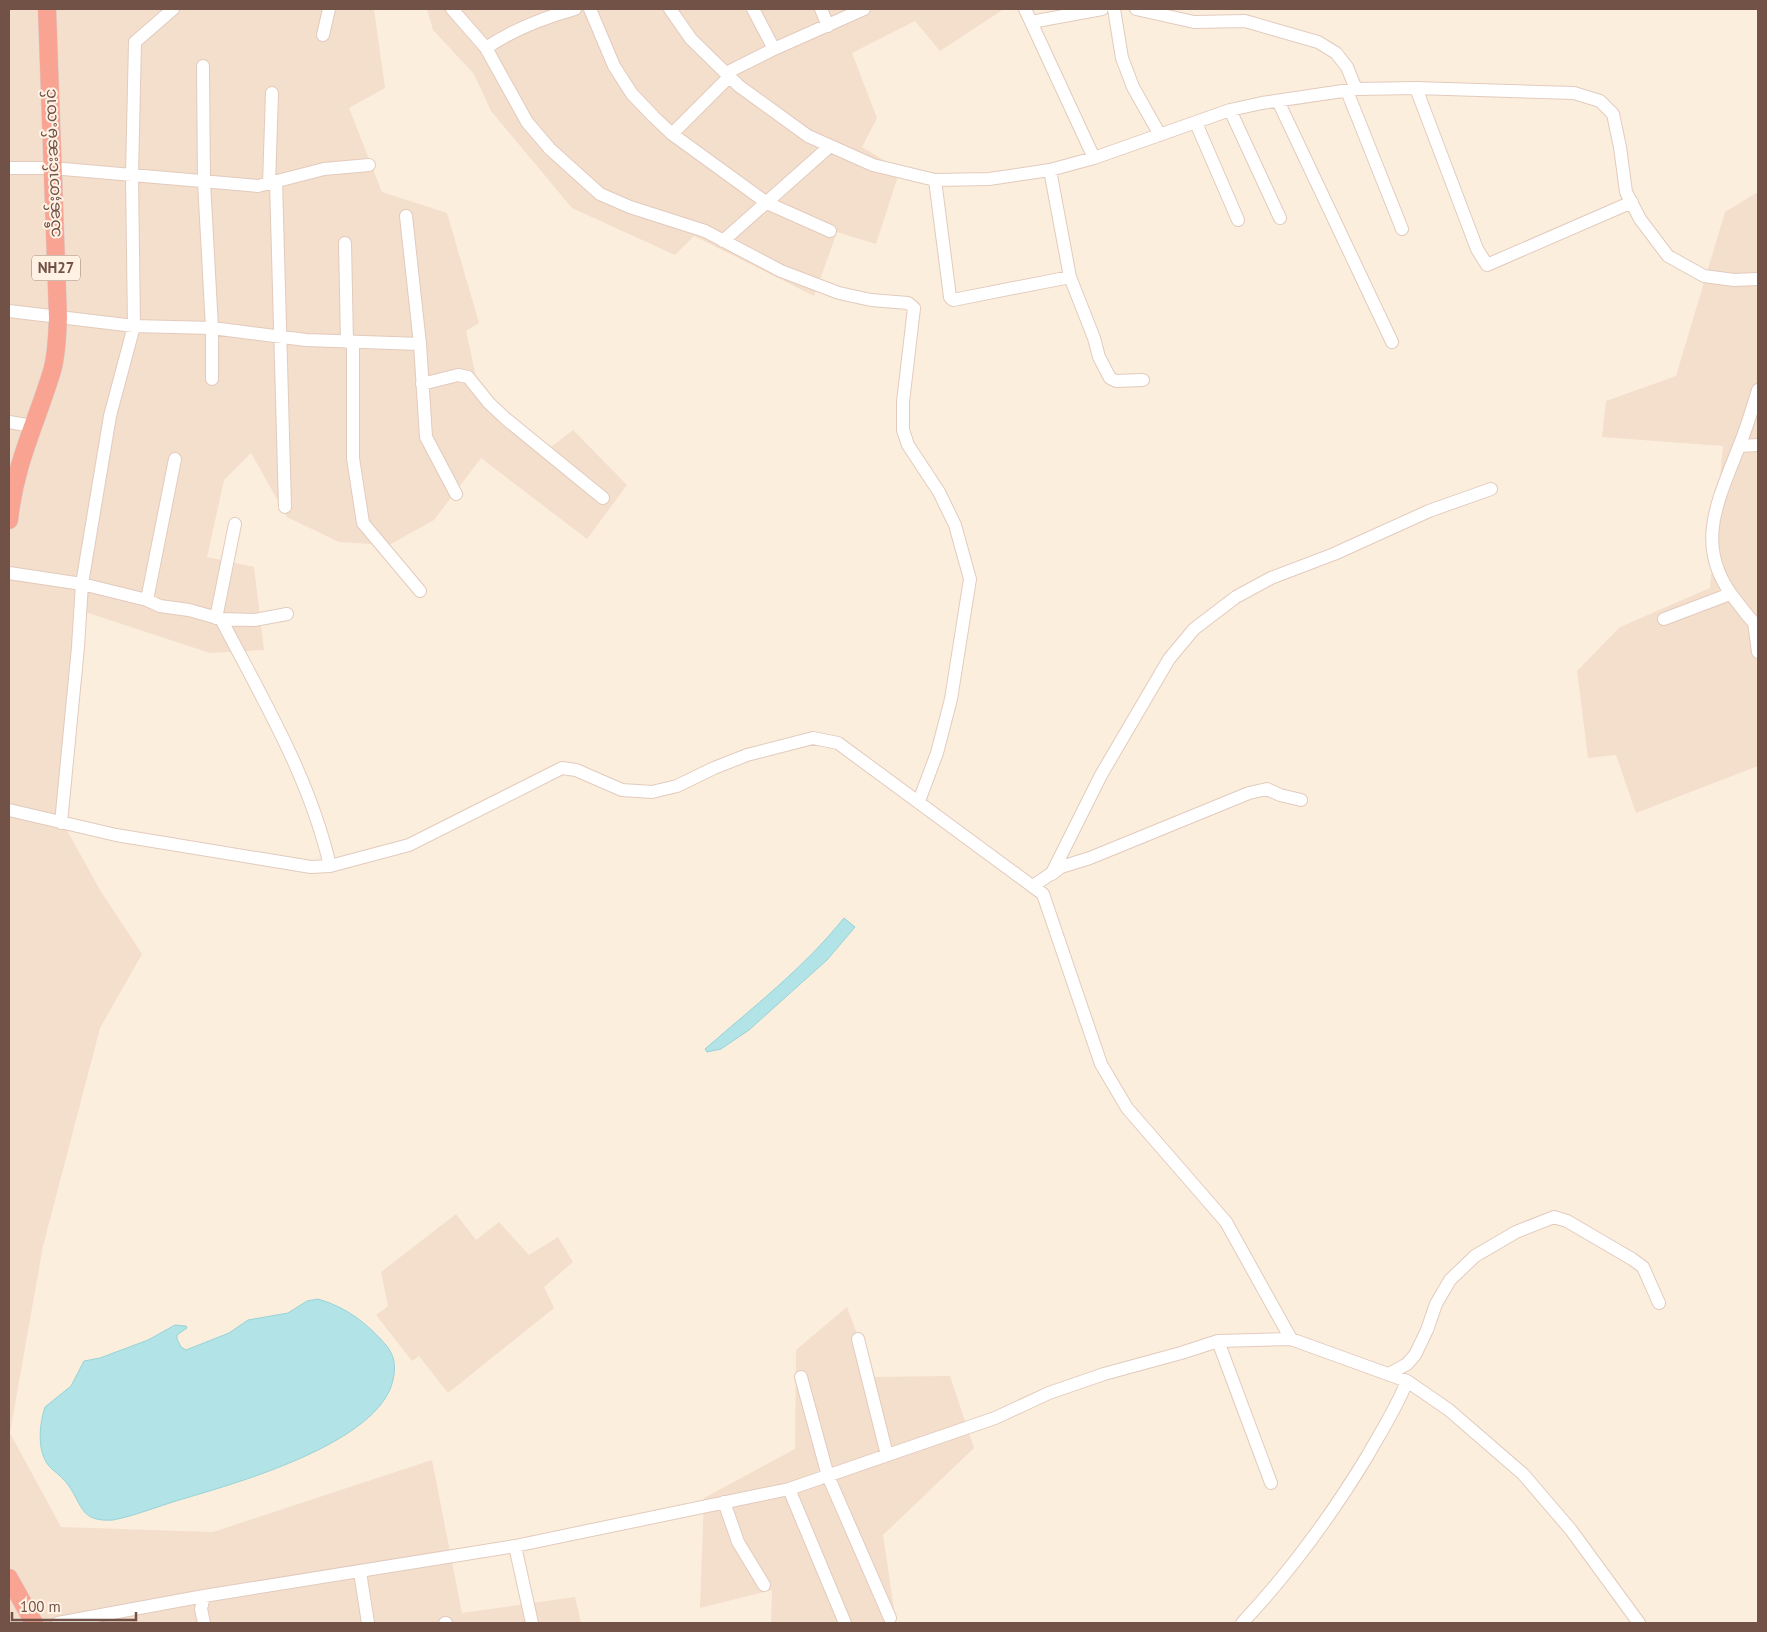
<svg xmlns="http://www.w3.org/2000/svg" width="1767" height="1632" font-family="'PT Sans','Noto Sans Myanmar',sans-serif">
	<rect width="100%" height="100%" fill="#fceedd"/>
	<path fill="#f4decc" d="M9,9H374L385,88L349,108L382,192L447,213L479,323L466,331L481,400L543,453L573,430L627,485L587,539L481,458L434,520L389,545L339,542L287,517L251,453L224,480L207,557L254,567L264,650L210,653L79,610L63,823L100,890L142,954L100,1028L43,1246L10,1433L61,1527L213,1532L432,1460L462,1613L575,1597L581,1623H9Z
		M427,9H1004L940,51L915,21L852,53L877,118L862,147L900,170L876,244L837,232L814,296L694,236L675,255L572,208L491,111L474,74L433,30Z
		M1758,192V766L1636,813L1616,755L1588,758L1577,671L1620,627L1710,588L1723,446L1602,437L1606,401L1676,376L1725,212Z
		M456,1214L476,1240L499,1222L529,1255L558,1237L573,1262L544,1287L554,1308L448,1393L419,1356L412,1361L376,1315L388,1306L381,1272Z
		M847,1307L873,1377L950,1376L974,1448L883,1535L896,1623H771L772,1590L700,1608L704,1498L795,1449L796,1350Z"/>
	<path fill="#b2e3e6" stroke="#98d3d7" d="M844,918L855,927L827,960L749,1030L721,1049L707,1052L705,1049C753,1007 804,968 844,918Z
		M318,1299C346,1307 367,1323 386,1345C395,1356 396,1367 393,1380C380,1442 240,1482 186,1498C161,1505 138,1515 113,1520C81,1522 83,1507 69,1486C64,1479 59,1475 52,1469C36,1455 39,1425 45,1407L71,1386L84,1361L100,1358L148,1340L175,1325L186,1326L187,1328L177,1335V1339L181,1347L186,1350L191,1348L229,1333L248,1320L288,1313L307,1301Z"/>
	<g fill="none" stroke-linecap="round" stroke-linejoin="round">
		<g stroke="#e2cbbd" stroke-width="14">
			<path id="minor" d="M452,9L486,48L527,122L550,149L600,194L630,207L705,231L781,271L839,293L871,300L908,303L914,308L903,402V430L908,445L939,492L955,525L970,579L951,699L937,753L919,801
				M590,9L614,66L632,94L654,117L672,134L767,203L830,231
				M670,9L691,39L739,86L808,136L873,165L935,180L989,179L1050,170L1094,158L1230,110L1262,103L1356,89L1416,88L1574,93L1600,101L1613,114L1620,147L1626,192L1640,219L1668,256L1704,276L1734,280L1758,279
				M753,9L774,49
				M821,9L828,26
				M1025,9L1094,158
				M1114,9L1122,58L1133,87L1160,135
				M1136,9L1194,22L1245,21L1318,42L1336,53L1347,67L1356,89
				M1031,22L1102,9
				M323,35L329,9
				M486,48C514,29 542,18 575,9
				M203,66L204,182L212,328V379
				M726,73L774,49L864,9
				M1416,88L1477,249L1487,265L1632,202
				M1347,91L1402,229
				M1278,101L1392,342
				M1230,110L1280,218
				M1196,123L1238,220
				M672,134L729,77
				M9,168H52L258,186L324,169L369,165
				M1050,170L1070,277L1094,338L1099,357L1110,378L1116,381L1143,380
				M935,180L950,297L953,300L1070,277
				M276,181L285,507
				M269,184L272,93
				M406,216L420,344L426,437L456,494
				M723,241L830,146
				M345,243L347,342
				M9,311L134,326L212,328L306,340L420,344
				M353,343V458L363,523L420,591
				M422,384L458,375L468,377L489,403L506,419L603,498
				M1758,390C1752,410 1746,430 1738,449C1716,505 1693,550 1738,603C1744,611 1750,620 1758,626
				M9,422L32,426
				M1739,446L1758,445
				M9,573L82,584L147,600L160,606L189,610L221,619L254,620L287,614
				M147,600L175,459
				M216,618L235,524
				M221,619C262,698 310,778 330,866
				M1664,619L1730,594
				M1754,622L1758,652
				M9,810L116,835L311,867L330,866L409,845L562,768L576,770L622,790L652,792L677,786L714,768L747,755L813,738L838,743L1043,894L1101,1064L1127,1108L1226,1222L1291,1339
				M61,823L78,647L82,584L110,416L134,326L132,175L135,42L173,9
				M1052,874L1061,867L1090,858L1249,793L1267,789L1280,795L1301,800
				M1033,886L1052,873L1101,775L1169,659L1194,629L1236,597L1271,578L1334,554L1429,511L1491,489
				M858,1339L887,1455
				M1218,1341L1271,1483
				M1389,1374L1407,1364L1415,1355L1427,1330L1436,1304L1450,1280L1475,1256L1516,1232L1554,1217L1567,1221L1632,1259L1643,1267L1659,1303
				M801,1377L828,1476L890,1618
				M789,1489L845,1623
				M724,1502L738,1542L764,1585
				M515,1546L532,1623
				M360,1572L368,1623
				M58,1623L204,1596L515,1546L789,1489L995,1418L1049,1393L1104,1374L1181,1353L1218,1341L1291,1339L1407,1381L1449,1410L1523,1474L1571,1530L1639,1623
				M204,1623L201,1609L204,1596
				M445,1623H446
				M1242,1623C1291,1571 1331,1516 1368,1455C1382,1430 1397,1407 1407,1381"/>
		</g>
		<g stroke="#dad2cf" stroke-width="19">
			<path id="highway" d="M9,520C15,463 36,424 52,371C57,354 57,336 58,318L47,9
				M9,1578L34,1623"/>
		</g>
		<use href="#minor" stroke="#fff" stroke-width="12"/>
		<use href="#highway" stroke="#f9a492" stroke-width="18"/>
	</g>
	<g text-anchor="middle" stroke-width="4" stroke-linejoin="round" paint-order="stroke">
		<rect fill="#fff2e4" stroke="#9c8275" stroke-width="1" x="32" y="255.5" width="48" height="25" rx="4"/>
		<g font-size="15" font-weight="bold" fill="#725246">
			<text x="56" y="273">NH27</text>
		</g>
		<g font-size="16" fill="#725246" stroke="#fff2e4">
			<text transform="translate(52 163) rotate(-92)" y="6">သဵၼ်ႈတၢင်းၼမ်ႉၸၢင်</text>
		</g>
	</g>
	<rect width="1767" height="1632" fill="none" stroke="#725246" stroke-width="20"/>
	<path d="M12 1612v8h124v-8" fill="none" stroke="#725246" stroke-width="2.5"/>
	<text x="20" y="1612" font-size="15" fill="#725246" stroke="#fff2e4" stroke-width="4" paint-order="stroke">100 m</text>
</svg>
